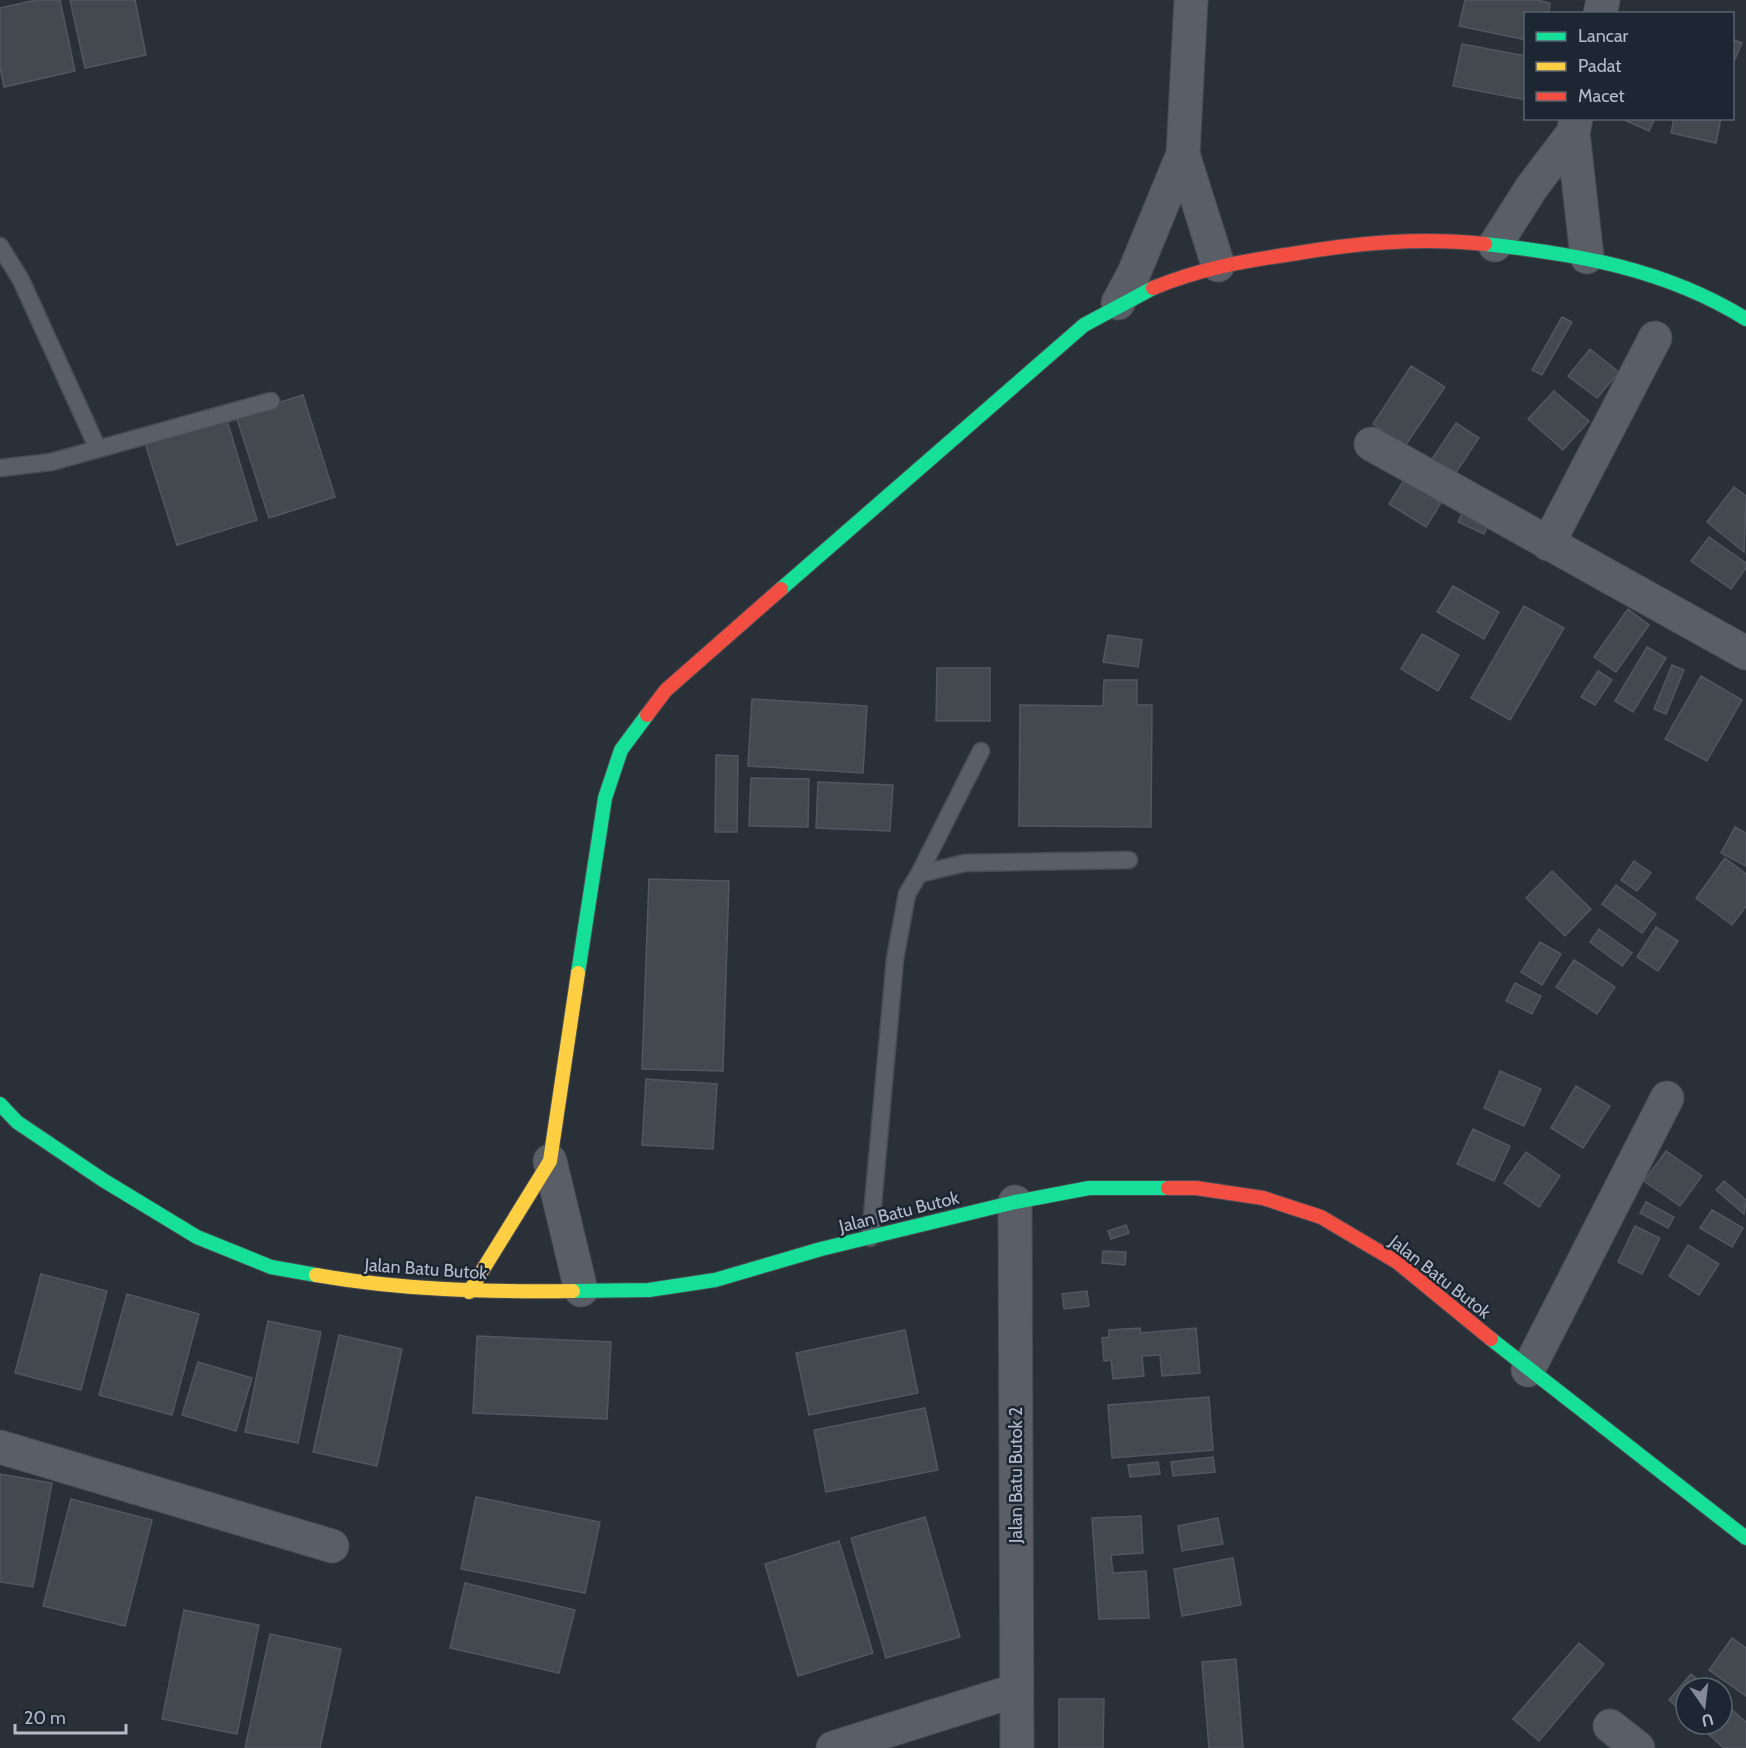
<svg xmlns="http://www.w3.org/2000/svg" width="1746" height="1748" font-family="Cabin,sans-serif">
	<rect width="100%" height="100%" fill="#2a3038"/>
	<path fill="#444950" stroke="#52575f" stroke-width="1.5" d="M36,0H60L75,71L4,87L0,67V8Z
		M70,0H135L146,55L85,68Z
		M1465,0H1537L1550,3L1548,14H1526V40L1459,26Z
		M1732,39L1742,43L1732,66Z
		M1462,44L1526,56V100L1453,86Z
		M1620,118H1655L1649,131Z
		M1674,118H1721L1716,143L1671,133Z
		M1562,317L1572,322L1542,375L1532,370Z
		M1590,349L1619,372L1597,398L1568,376Z
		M1411,366L1445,387L1405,446L1373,424Z
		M1554,391L1589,421L1563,450L1528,419Z
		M303,395L335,497L269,518L236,416Z
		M226,417L257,520L177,545L145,443Z
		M1456,423L1479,438L1453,477L1430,462Z
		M1404,480L1441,503L1426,527L1389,504Z
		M1734,487L1746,496L1744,552L1707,522Z
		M1465,507L1491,520L1484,534L1458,522Z
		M1709,537L1746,563V568L1731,589L1691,561Z
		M1453,586L1499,612L1484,639L1437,612Z
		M1524,606L1564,628L1510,720L1471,698Z
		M1628,609L1649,625L1616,672L1594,657Z
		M1422,634L1459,655L1438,691L1401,669Z
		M1108,635L1142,640L1138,667L1103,662Z
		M1647,647L1666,658L1633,712L1615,701Z
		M1672,665L1684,670L1666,714L1654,709Z
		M937,668H990V721H936Z
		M1598,671L1612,680L1595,705L1581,697Z
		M1701,676L1742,700L1707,761L1665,739Z
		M1104,680H1137V705H1152L1151,827L1019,826L1020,705L1103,706Z
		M752,699L867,706L863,773L748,766Z
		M716,755L738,756L737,832H715Z
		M751,778L809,779L808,827L749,826Z
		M818,782L893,785L890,831L816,828Z
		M1735,827L1746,833V866L1721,853Z
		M1725,858L1746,874V906L1732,925L1696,898Z
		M1634,861L1651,873L1637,891L1621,880Z
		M1552,871L1591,909L1565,936L1526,898Z
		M649,879L729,881L723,1071L642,1069Z
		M1616,885L1656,914L1642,933L1602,904Z
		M1656,927L1678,941L1658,971L1637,957Z
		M1599,929L1632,953L1622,966L1590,942Z
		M1540,942L1561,954L1542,985L1521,972Z
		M1574,960L1615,987L1597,1014L1556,987Z
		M1515,983L1541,996L1532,1014L1506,1001Z
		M1500,1071L1541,1089L1524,1126L1484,1108Z
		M646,1079L717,1084L713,1149L642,1145Z
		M1576,1086L1610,1106L1583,1148L1551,1128Z
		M1473,1129L1510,1146L1494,1181L1457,1164Z
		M1666,1151L1702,1176L1680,1206L1644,1181Z
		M1526,1152L1560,1176L1539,1207L1504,1183Z
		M1724,1181L1746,1200L1744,1214L1716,1190Z
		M1646,1202L1674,1217L1668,1228L1640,1213Z
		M1712,1210L1743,1228L1732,1247L1700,1228Z
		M1126,1225L1129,1233L1111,1239L1108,1231Z
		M1635,1226L1660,1238L1642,1274L1618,1262Z
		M1688,1245L1719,1264L1699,1295L1669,1276Z
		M1103,1251L1126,1252L1125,1265L1102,1263Z
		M41,1274L107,1291L81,1390L15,1373Z
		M1087,1291L1089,1306L1064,1309L1062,1294Z
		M127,1294L199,1314L172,1415L99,1395Z
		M268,1321L321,1332L298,1443L245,1432Z
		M1140,1328L1141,1333L1196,1328L1200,1373L1162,1376L1160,1355L1142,1356L1144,1376L1113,1379L1111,1360L1104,1361L1102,1338L1109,1337V1330Z
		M905,1330L918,1393L809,1415L796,1353Z
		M339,1335L402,1349L377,1466L313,1452Z
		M477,1336L611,1342L607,1419L473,1413Z
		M198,1362L252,1378L236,1431L182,1415Z
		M1209,1397L1213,1450L1112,1458L1108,1405Z
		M925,1408L938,1470L826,1492L814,1430Z
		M1213,1457L1215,1472L1173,1476L1171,1462Z
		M1158,1462L1160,1474L1130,1477L1128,1465Z
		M0,1474L52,1483L33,1587L0,1582Z
		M476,1497L600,1522L585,1593L461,1569Z
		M71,1499L152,1520L125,1626L43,1606Z
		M1141,1516L1143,1553L1111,1555L1113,1573L1146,1571L1149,1618L1099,1619L1092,1518Z
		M925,1517L960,1637L886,1658L851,1538Z
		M1218,1518L1223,1544L1182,1551L1178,1526Z
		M839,1541L873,1653L798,1676L765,1564Z
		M1233,1558L1241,1605L1182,1616L1174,1569Z
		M465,1583L575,1610L559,1673L450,1648Z
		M184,1610L259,1625L237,1734L162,1719Z
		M270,1634L341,1649L320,1748H245Z
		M1732,1638L1746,1648V1696L1709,1670Z
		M1579,1643L1604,1664L1539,1741L1513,1719Z
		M1236,1659L1243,1748H1209L1202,1662Z
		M1691,1674L1707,1688H1686V1715L1669,1700Z
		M1059,1699H1104L1103,1748H1059Z
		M1722,1701L1746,1722V1748H1724L1697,1724H1722Z"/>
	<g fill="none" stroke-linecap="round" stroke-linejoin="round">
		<g stroke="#484c53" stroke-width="19">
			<path id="lane" d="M0,246L21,280L98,449
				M0,468L51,462L271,401
				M919,874L981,751
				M870,1238L895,959L907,894L919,874L965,863L1129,860"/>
		</g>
		<g stroke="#484c53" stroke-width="35">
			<path id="street" d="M1191,0L1183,154L1218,265
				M1600,14L1603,0
				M1576,118L1573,133L1587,257
				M1495,245L1532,187L1573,133
				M1118,303L1134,273L1183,154
				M1371,444L1746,653
				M1548,544L1655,338
				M550,1161L581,1290
				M1015,1202L1017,1748
				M1528,1370L1667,1098
				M0,1447L332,1546
				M1610,1726L1638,1748
				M833,1748L1017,1690"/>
		</g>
		<g stroke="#484c53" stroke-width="16">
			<path id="fast" d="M1485,244C1577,254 1666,269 1746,319
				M781,589L1084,325L1153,288
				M578,973L605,798L621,750L647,715
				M0,1104L17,1122L103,1180L197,1237L271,1267L316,1275
				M573,1291L649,1290L715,1280L821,1249L1015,1202L1089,1188H1168
				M1491,1339L1746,1538"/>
		</g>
		<g stroke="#484c53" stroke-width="16">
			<path id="slow" d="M316,1275C402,1290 486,1292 573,1291
				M469,1292L550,1161L578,973"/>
		</g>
		<g stroke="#484c53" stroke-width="16">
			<path id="jam" d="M1153,288C1199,269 1243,261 1292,254C1356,243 1419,237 1485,244
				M647,715L666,690L781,589
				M1168,1188H1196L1263,1198L1321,1217L1397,1262L1491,1339"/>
		</g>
		<use href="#lane" stroke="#5a5e66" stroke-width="16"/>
		<use href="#street" stroke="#5a5e66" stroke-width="33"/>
		<use href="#fast" stroke="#16e098" stroke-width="14"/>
		<use href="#slow" stroke="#ffcf43" stroke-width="14"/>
		<use href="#jam" stroke="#f24e42" stroke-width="14"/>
	</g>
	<g text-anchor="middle" stroke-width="5" stroke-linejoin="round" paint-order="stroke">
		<g font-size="18" fill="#b4bcc9" stroke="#1d2633">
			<text transform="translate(899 1212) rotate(-14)" y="6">Jalan Batu Butok</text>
			<text transform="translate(426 1269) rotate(4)" y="6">Jalan Batu Butok</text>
			<text transform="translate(1440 1277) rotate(38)" y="6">Jalan Batu Butok</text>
			<text transform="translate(1016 1475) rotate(-90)" y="6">Jalan Batu Butok 2</text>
		</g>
	</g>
	<rect x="1524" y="12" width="210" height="108" fill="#1d2633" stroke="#59626f" stroke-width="1.5"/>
	<rect x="1536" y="32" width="30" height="9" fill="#16e098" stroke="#59626f" stroke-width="1.5"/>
	<text x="1578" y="42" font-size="18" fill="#b4bcc9">Lancar</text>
	<rect x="1536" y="62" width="30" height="9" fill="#ffcf43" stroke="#59626f" stroke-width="1.5"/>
	<text x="1578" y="72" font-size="18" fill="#b4bcc9">Padat</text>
	<rect x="1536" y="92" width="30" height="9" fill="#f24e42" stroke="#59626f" stroke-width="1.5"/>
	<text x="1578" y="102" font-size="18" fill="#b4bcc9">Macet</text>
	<g transform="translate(1704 1706) rotate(166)"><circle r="28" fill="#1d2633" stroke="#59626f" stroke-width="1.5"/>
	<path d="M0-4.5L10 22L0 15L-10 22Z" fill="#848b96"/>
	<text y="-9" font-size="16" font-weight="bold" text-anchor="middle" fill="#b4bcc9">U</text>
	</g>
	<path d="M15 1724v9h111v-9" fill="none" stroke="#b4bcc9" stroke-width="3"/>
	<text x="24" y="1724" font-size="18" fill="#b4bcc9" stroke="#1d2633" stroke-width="4.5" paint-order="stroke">20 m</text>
</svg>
